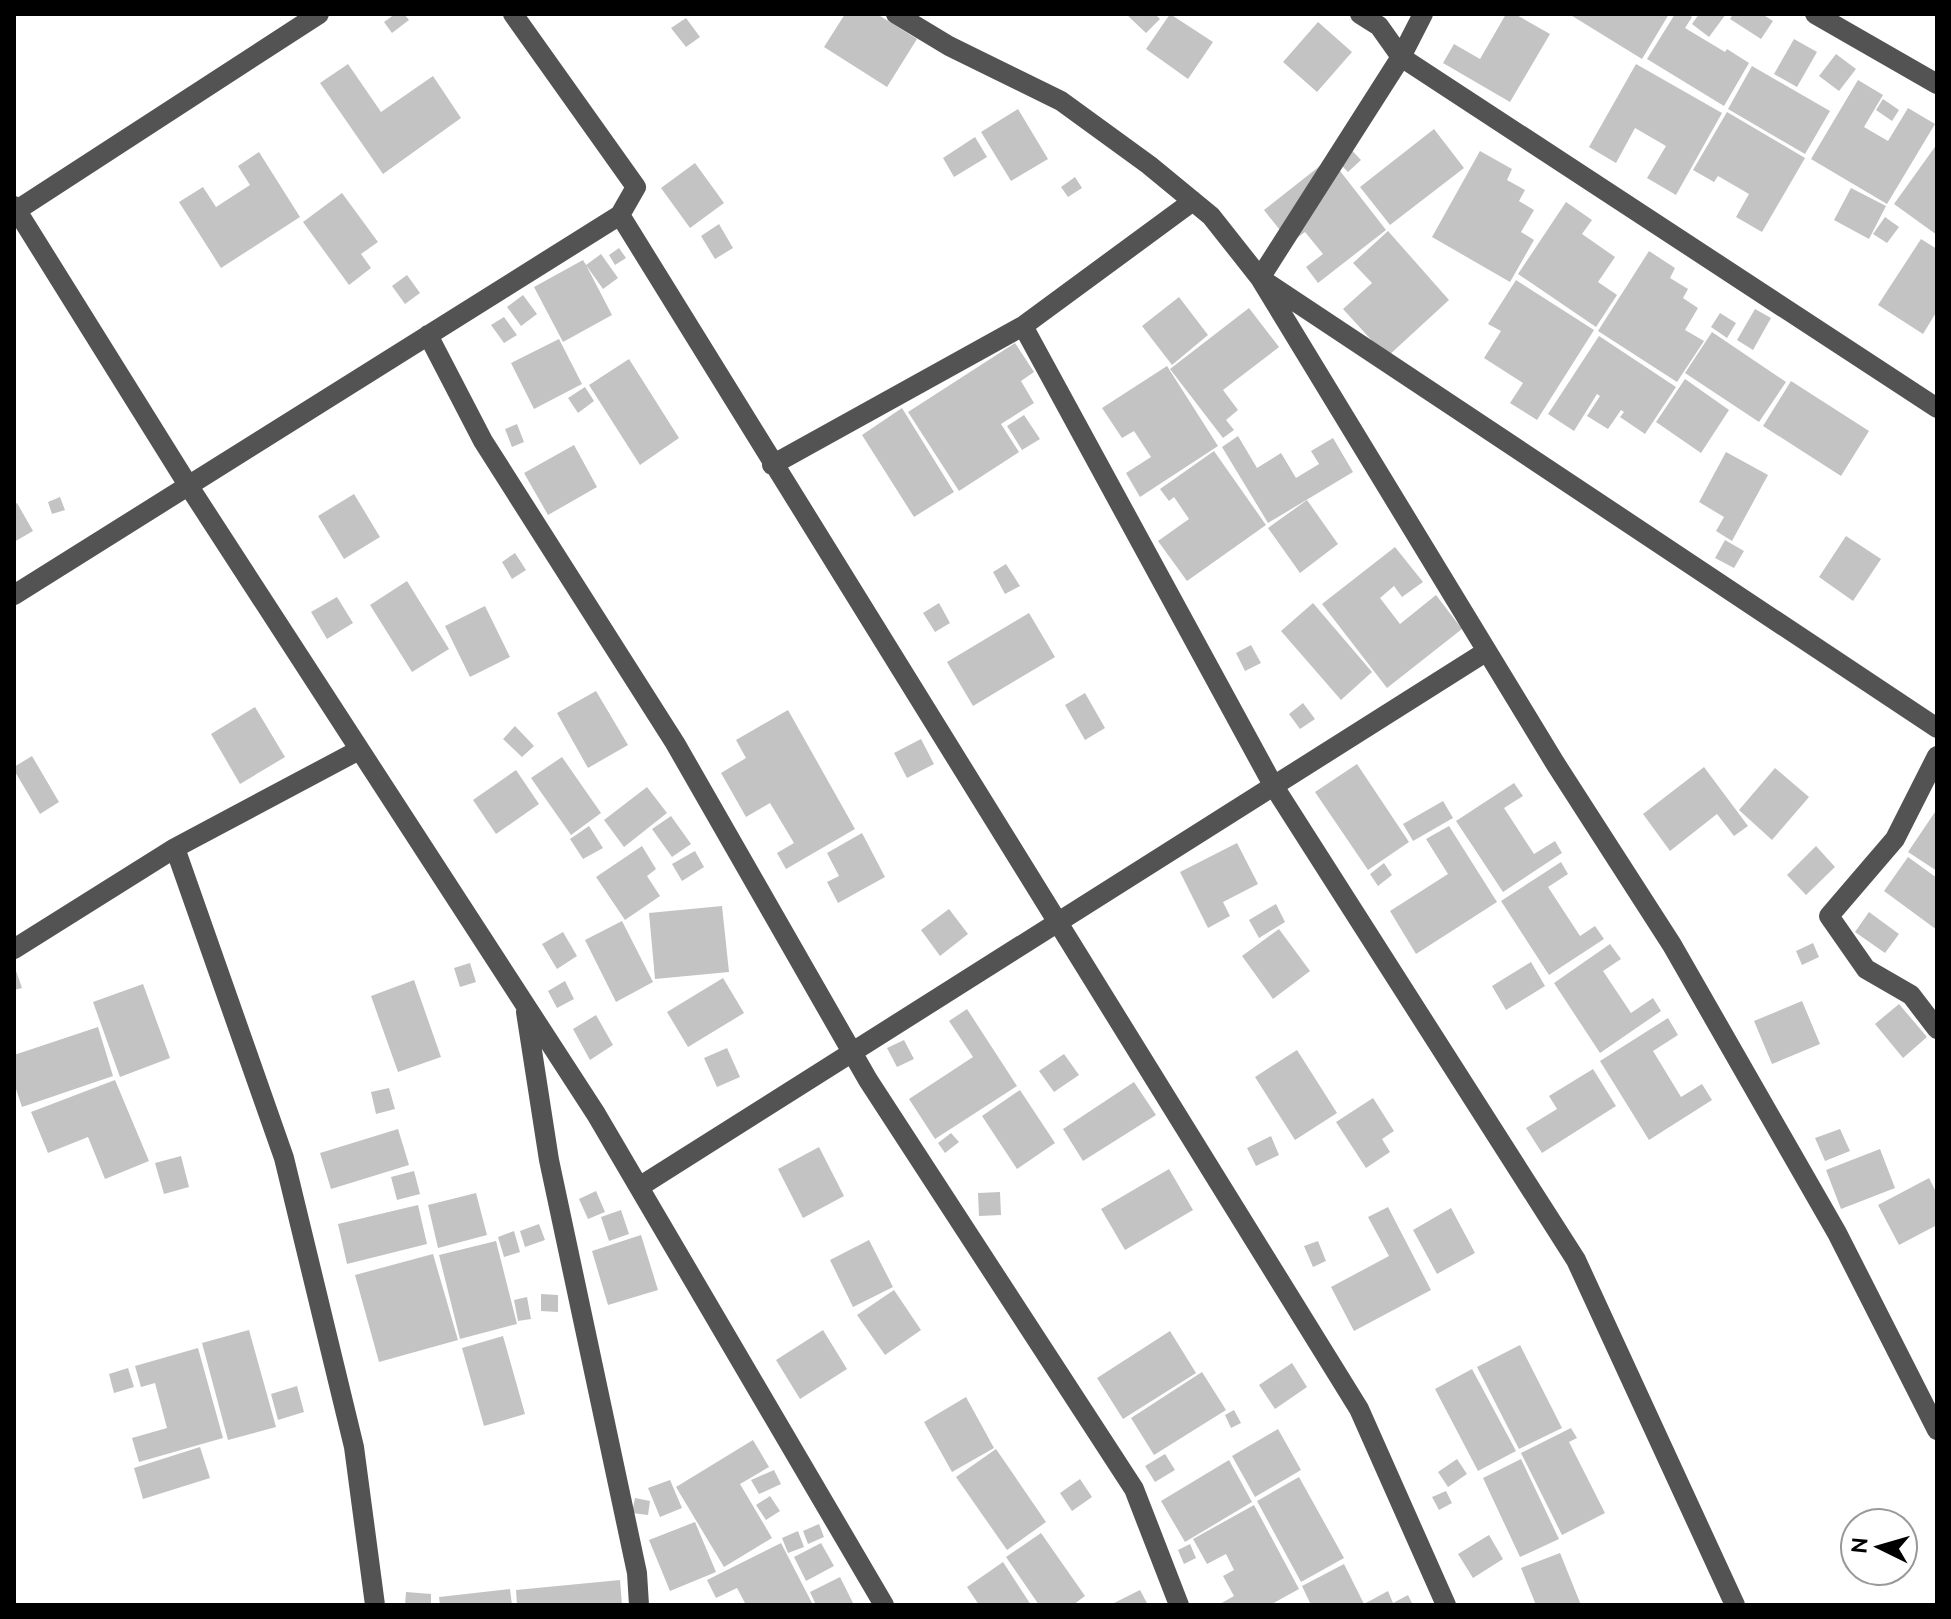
<svg xmlns="http://www.w3.org/2000/svg" width="1951" height="1619" font-family="Ubuntu,sans-serif">
	<rect width="100%" height="100%" fill="#fff"/>
	<path fill="#c3c3c3" d="M395,14H404L409,20L392,33L384,22Z
		M845,14H877L917,39L887,87L824,47Z
		M1126,14H1155L1160,19L1146,33Z
		M1170,14L1213,42L1188,79L1146,49Z
		M1506,14H1515L1550,34L1510,102L1443,63L1454,44L1480,59Z
		M1569,14H1669L1642,59Z
		M1675,14H1688L1692,17L1685,28L1725,52L1727,49L1749,63L1724,106L1647,59Z
		M1699,14H1726L1709,37L1692,24Z
		M1733,14H1762L1773,21L1761,39L1730,19Z
		M686,18L700,37L686,47L671,28Z
		M1318,22L1352,52L1317,92L1283,62Z
		M1794,39L1817,52L1797,87L1774,74Z
		M1836,54L1856,69L1839,91L1819,76Z
		M348,64L381,112L433,76L461,118L383,174L320,83Z
		M1636,64L1722,113L1676,195L1647,178L1666,146L1635,128L1616,163L1589,147Z
		M1752,66L1830,111L1805,154L1728,109Z
		M1858,80L1883,95L1864,127L1888,141L1908,108L1935,124L1887,204L1811,159Z
		M1883,99L1899,110L1892,121L1876,110Z
		M1018,109L1048,159L1011,181L981,132Z
		M1727,112L1805,158L1762,232L1736,217L1749,194L1718,176L1714,182L1693,170Z
		M1434,129L1464,168L1390,225L1360,187Z
		M975,137L987,157L954,177L943,158Z
		M1342,140L1361,160L1348,172L1329,153Z
		M1937,144L1936,175L1937,235L1894,204Z
		M1480,151L1512,169L1507,180L1525,190L1519,201L1534,210L1521,232L1534,240L1510,282L1432,237Z
		M259,152L300,217L221,268L179,202L203,187L216,207L250,185L238,166Z
		M1330,158L1386,230L1318,283L1306,267L1323,254L1305,232L1290,243L1264,210Z
		M695,163L724,203L690,228L661,188Z
		M1075,177L1082,188L1068,197L1061,187Z
		M1851,188L1886,206L1869,239L1834,220Z
		M342,193L378,242L361,254L371,268L349,285L303,222Z
		M1566,202L1592,220L1582,234L1615,257L1598,282L1617,295L1596,327L1518,274Z
		M1885,217L1899,227L1887,243L1873,234Z
		M719,224L733,248L715,259L701,236Z
		M1388,231L1449,300L1387,357L1343,309L1372,283L1353,263Z
		M1921,239L1937,249V311L1923,334L1878,305Z
		M619,248L626,258L615,265L609,255Z
		M1649,251L1675,268L1670,278L1688,289L1683,298L1698,308L1685,330L1704,341L1677,382L1598,331Z
		M601,254L618,278L603,289L586,265L612,315L563,342L534,287L583,260L586,265Z
		M407,275L420,293L405,304L392,286Z
		M1516,280L1594,330L1537,420L1510,403L1523,383L1484,358L1501,331L1488,324Z
		M523,295L537,314L521,326L507,307Z
		M1179,297L1208,335L1172,365L1142,326Z
		M1249,308L1279,347L1223,390L1238,410L1226,420L1234,430L1223,438L1170,369Z
		M1755,309L1771,318L1753,350L1737,340Z
		M1720,313L1736,323L1727,338L1711,327Z
		M504,317L517,335L504,343L491,325Z
		M1712,332L1786,382L1759,422L1685,373Z
		M1599,336L1676,387L1645,434L1620,417L1624,412L1621,410L1608,429L1587,416L1600,396L1597,394L1574,431L1548,414Z
		M559,339L582,384L534,409L511,363Z
		M1015,343L1034,372L1021,381L1034,403L1001,424L1019,452L959,491L908,412Z
		M629,359L679,438L640,465L589,385Z
		M1167,366L1218,446L1140,497L1126,473L1151,457L1134,431L1122,438L1102,408Z
		M1685,379L1729,410L1701,453L1656,422Z
		M1791,381L1869,431L1841,476L1763,426Z
		M585,387L594,401L578,413L568,398Z
		M902,408L954,492L914,517L862,435Z
		M1024,415L1040,439L1022,450L1007,426Z
		M517,424L524,442L512,447L505,429Z
		M1238,436L1257,468L1281,453L1296,478L1319,464L1311,451L1333,438L1353,472L1268,523L1222,447Z
		M574,445L597,487L548,515L524,473Z
		M1214,451L1266,525L1187,581L1158,541L1189,519L1174,497L1169,501L1160,489Z
		M1726,452L1768,475L1732,541L1716,531L1724,517L1699,502Z
		M354,494L380,537L344,559L318,516Z
		M60,497L65,510L52,514L48,502Z
		M1307,500L1338,544L1300,573L1268,528Z
		M17,503L33,531L14,542V505Z
		M1846,536L1881,559L1853,601L1819,577Z
		M1725,540L1744,551L1734,568L1715,558Z
		M1395,547L1423,582L1402,597L1394,586L1380,598L1400,624L1436,595L1462,629L1387,688L1322,604Z
		M515,553L526,570L512,579L502,562Z
		M1006,564L1020,586L1005,594L993,572Z
		M407,581L449,649L412,672L370,605Z
		M337,597L353,623L327,639L311,612Z
		M939,603L950,623L935,632L923,613Z
		M1313,603L1372,672L1341,700L1281,631Z
		M485,606L510,657L470,677L445,626Z
		M1029,613L1055,657L973,706L947,662Z
		M1251,645L1261,663L1245,671L1236,653Z
		M596,691L628,745L588,768L557,713Z
		M1085,693L1105,728L1085,740L1065,705Z
		M1303,703L1315,719L1300,729L1289,714Z
		M255,707L285,757L240,784L211,734Z
		M788,710L855,829L786,869L777,853L794,843L770,803L746,817L721,773L746,758L736,740Z
		M515,726L534,746L522,757L503,739Z
		M921,739L934,764L907,778L894,753Z
		M32,756L59,802L40,814L14,770V767Z
		M562,757L601,813L571,835L531,778Z
		M1357,764L1409,842L1368,870L1315,792Z
		M1704,767L1748,826L1734,836L1717,814L1670,851L1643,814Z
		M1775,768L1809,797L1772,840L1739,810Z
		M516,770L539,804L496,834L473,800Z
		M1514,783L1523,796L1504,808L1534,854L1555,841L1562,853L1503,892L1456,821Z
		M647,787L667,813L624,847L604,820Z
		M1443,801L1453,818L1413,841L1403,824Z
		M1937,809V871L1908,852Z
		M671,816L691,844L672,857L652,829Z
		M589,826L603,848L583,859L570,839Z
		M1449,826L1497,902L1416,954L1390,911L1448,874L1426,839Z
		M862,833L885,877L838,903L827,882L839,876L827,853Z
		M1237,843L1258,884L1223,902L1230,916L1208,928L1180,872Z
		M642,846L656,869L647,876L660,896L625,920L596,877Z
		M1816,846L1835,867L1806,895L1787,875Z
		M695,851L704,867L682,881L672,864Z
		M1908,857L1937,878V930L1884,891Z
		M1561,862L1568,874L1548,887L1580,936L1595,926L1604,939L1549,975L1501,901Z
		M1384,863L1392,875L1378,886L1370,874Z
		M1276,904L1285,922L1259,938L1249,920Z
		M722,906L729,972L655,979L649,913Z
		M949,909L968,934L940,956L921,930Z
		M1869,912L1899,934L1885,953L1855,932Z
		M622,921L653,982L616,1002L585,940Z
		M1279,929L1310,971L1273,999L1242,956Z
		M563,932L577,956L557,969L542,944Z
		M1813,943L1819,957L1802,965L1796,951Z
		M1610,944L1621,959L1603,971L1631,1013L1653,998L1661,1011L1600,1053L1554,983Z
		M1531,962L1545,986L1506,1010L1492,986Z
		M470,963L476,982L460,987L454,968Z
		M14,965L22,988L14,990Z
		M723,978L744,1013L688,1047L667,1012Z
		M414,980L441,1057L398,1072L371,996Z
		M565,981L574,999L557,1008L548,991Z
		M143,984L170,1058L120,1077L93,1002Z
		M1802,1001L1820,1044L1772,1064L1754,1021Z
		M1899,1004L1927,1037L1903,1058L1875,1024Z
		M967,1009L1017,1086L935,1139L909,1099L973,1057L949,1021Z
		M596,1015L613,1045L590,1060L573,1029Z
		M1668,1018L1678,1035L1653,1051L1681,1097L1702,1084L1712,1100L1649,1140L1600,1061Z
		M98,1027L113,1076L22,1107L14,1083V1055Z
		M904,1040L914,1059L897,1067L887,1048Z
		M727,1048L740,1077L717,1087L704,1058Z
		M1297,1050L1337,1113L1295,1140L1255,1077Z
		M1064,1054L1079,1075L1054,1092L1039,1071Z
		M1593,1069L1616,1106L1542,1153L1526,1128L1557,1109L1549,1096Z
		M115,1080L149,1161L105,1179L88,1137L48,1153L31,1112Z
		M1134,1082L1156,1115L1083,1161L1063,1129Z
		M389,1088L395,1109L376,1114L371,1092Z
		M1020,1090L1055,1143L1017,1169L982,1116Z
		M1373,1098L1394,1131L1382,1139L1390,1152L1366,1168L1336,1122Z
		M398,1129L409,1165L331,1189L320,1153Z
		M1840,1129L1850,1151L1825,1161L1815,1138Z
		M951,1133L959,1142L945,1153L938,1143Z
		M1271,1136L1279,1155L1256,1166L1247,1148Z
		M819,1147L844,1196L803,1218L778,1169Z
		M1880,1149L1895,1188L1841,1209L1826,1170Z
		M181,1156L189,1187L164,1194L155,1163Z
		M1169,1169L1193,1210L1125,1250L1101,1209Z
		M414,1171L420,1194L397,1200L391,1177Z
		M1929,1178L1937,1194V1225L1899,1245L1878,1205Z
		M596,1191L605,1212L588,1219L579,1199Z
		M1000,1192L1001,1215L979,1216L978,1193Z
		M476,1193L487,1235L438,1248L428,1205Z
		M418,1205L427,1244L347,1264L338,1224Z
		M1388,1207L1431,1290L1354,1331L1331,1287L1389,1256L1368,1217Z
		M1451,1208L1475,1253L1437,1274L1413,1230Z
		M621,1210L629,1234L609,1241L601,1217Z
		M539,1224L545,1240L525,1247L520,1231Z
		M514,1231L520,1252L504,1257L498,1237Z
		M641,1235L658,1290L608,1305L592,1251Z
		M869,1240L893,1287L853,1307L830,1260Z
		M496,1241L517,1324L460,1339L439,1255Z
		M1318,1241L1326,1261L1313,1267L1304,1246Z
		M433,1254L458,1340L379,1362L355,1275Z
		M894,1290L921,1330L885,1355L857,1315Z
		M541,1294L558,1295V1312L541,1311Z
		M527,1297L531,1319L518,1321L514,1300Z
		M249,1330L276,1427L228,1440L202,1343Z
		M823,1330L847,1369L800,1399L776,1360Z
		M1170,1331L1196,1373L1123,1419L1097,1378Z
		M503,1336L525,1414L484,1426L462,1348Z
		M1520,1345L1562,1428L1519,1449L1477,1367Z
		M198,1348L223,1438L139,1462L132,1438L167,1428L155,1383L141,1387L135,1366Z
		M1292,1363L1307,1387L1275,1409L1259,1385Z
		M128,1368L134,1387L114,1393L109,1374Z
		M1472,1369L1516,1451L1478,1471L1435,1389Z
		M1202,1372L1226,1410L1154,1455L1131,1418Z
		M297,1386L304,1412L278,1420L271,1394Z
		M966,1397L994,1448L952,1472L924,1422Z
		M1234,1410L1241,1423L1231,1428L1225,1415Z
		M1571,1428L1577,1438L1569,1442L1605,1513L1562,1535L1521,1453Z
		M1278,1429L1301,1470L1255,1497L1232,1456Z
		M753,1440L769,1467L740,1484L772,1538L724,1567L676,1487Z
		M200,1447L210,1478L143,1499L134,1468Z
		M996,1449L1046,1522L1007,1550L956,1477Z
		M1165,1454L1175,1470L1155,1482L1145,1466Z
		M1457,1459L1467,1474L1448,1487L1438,1472Z
		M1521,1459L1559,1539L1520,1557L1483,1478Z
		M1229,1460L1252,1502L1185,1542L1161,1501Z
		M774,1470L781,1484L759,1494L751,1480Z
		M1299,1477L1344,1558L1301,1582L1257,1501Z
		M1080,1479L1092,1497L1072,1511L1060,1493Z
		M670,1480L682,1508L660,1517L648,1488Z
		M1446,1491L1452,1503L1439,1510L1432,1497Z
		M770,1496L780,1511L766,1520L756,1505Z
		M635,1498L650,1501L648,1515L632,1513Z
		M1254,1505L1299,1589L1270,1605H1218L1234,1596L1223,1576L1234,1570L1226,1554L1207,1564L1193,1539Z
		M695,1522L716,1572L670,1591L649,1540Z
		M819,1524L824,1537L808,1544L803,1531Z
		M798,1531L804,1547L788,1553L782,1538Z
		M1041,1533L1085,1596L1073,1605H1039L1006,1557Z
		M1489,1535L1503,1559L1473,1578L1458,1554Z
		M781,1543L813,1605H746L737,1588L716,1598L707,1580Z
		M821,1543L834,1566L806,1581L794,1557Z
		M1190,1544L1196,1558L1184,1564L1178,1550Z
		M1560,1553L1581,1605H1536L1521,1568Z
		M1003,1562L1031,1605H979L967,1587Z
		M1344,1564L1364,1604L1388,1591L1393,1603L1408,1595L1413,1605H1311L1302,1586Z
		M840,1577L854,1605H816L810,1592Z
		M620,1580L622,1605H517L516,1590Z
		M510,1589L512,1605H440L439,1597Z
		M1140,1590L1148,1605H1110Z
		M406,1592L431,1594V1605H405Z"/>
	<g fill="none" stroke-linecap="round" stroke-linejoin="round">
		<path stroke="#535353" stroke-width="20" d="M513,14L636,187L620,215
			M896,14L949,46L1061,101L1149,165L1211,216L1260,278L1555,763L1672,945L1837,1233L1937,1430
			M1360,14L1379,26L1401,57L1937,408
			M1423,14L1401,57L1260,278L1937,728
			M1815,14L1937,84
			M14,206L188,485L596,1114L884,1605
			M14,212L319,14
			M1023,326L1193,201
			M428,335L483,441L675,743L868,1080L1134,1489L1179,1605
			M772,465L1023,326L1273,785L1576,1260L1735,1605
			M14,595L620,215L1359,1409L1446,1605
			M1937,756L1895,839L1829,916L1866,969L1911,995L1937,1029
			M175,848L284,1158L354,1447L375,1605
			M14,949L175,848L359,750
			M526,1012L549,1160L637,1573L639,1605
			M639,1187L1487,651"/>
	</g>
	<rect width="1951" height="1619" fill="none" stroke="#000000" stroke-width="32"/>
	<g transform="translate(1879 1547) rotate(275)"><circle r="38" fill="#ffffff" stroke="#999999" stroke-width="2"/>
	<path d="M0-6L14 30L0 20L-14 30Z" fill="#000000"/>
	<text y="-12" font-size="22" font-weight="bold" text-anchor="middle" fill="#000000">N</text>
	</g>
</svg>
